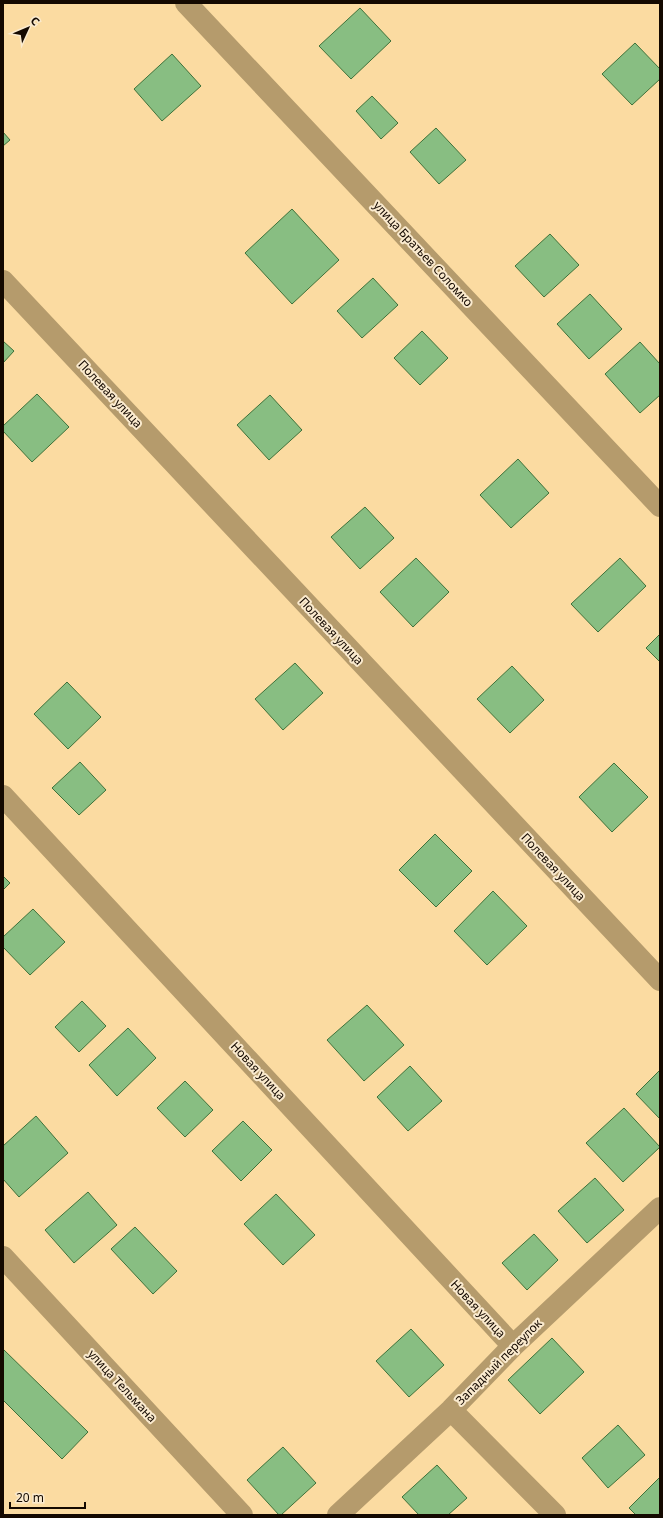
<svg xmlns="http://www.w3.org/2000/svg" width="663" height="1518" font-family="'Noto Sans',sans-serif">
	<rect width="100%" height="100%" fill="#fbdba1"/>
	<path fill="#88be82" stroke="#3f723a" d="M360,8L391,41L351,79L319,46Z
		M635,43L660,69V79L632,105L602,74Z
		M172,54L201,86L162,121L134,89Z
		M372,96L398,123L381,139L356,111Z
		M436,128L466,160L439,184L410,152Z
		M3,132L10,140L3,146Z
		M292,209L339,260L292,304L245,253Z
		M550,234L579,265L544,297L515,266Z
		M373,278L398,305L362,338L337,311Z
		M590,294L622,329L589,359L557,324Z
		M422,331L448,358L420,385L394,358Z
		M3,341L14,351L3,363Z
		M640,342L660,364V395L640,413L605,374Z
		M37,394L69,427L32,462L3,431V426Z
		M270,395L302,430L269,460L237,425Z
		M518,459L549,493L511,528L480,495Z
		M365,507L394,538L360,569L331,537Z
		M416,558L449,592L413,627L380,592Z
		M620,558L646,586L598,632L571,604Z
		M660,634V662L646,648Z
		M295,663L323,693L283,730L255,699Z
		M512,666L544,700L510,733L477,699Z
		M67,682L101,717L68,749L34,714Z
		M80,762L106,790L79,815L52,788Z
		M614,763L648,797L612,832L579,797Z
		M435,834L472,871L436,907L399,870Z
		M3,876L10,883L3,890Z
		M493,891L527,926L487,965L454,931Z
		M33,909L65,942L30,975L3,947V937Z
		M82,1001L106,1026L79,1052L55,1027Z
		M367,1005L404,1045L364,1081L327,1040Z
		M128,1028L156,1058L117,1096L89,1065Z
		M410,1066L442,1101L408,1131L377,1097Z
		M660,1070V1119L636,1094Z
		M185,1081L213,1110L185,1137L157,1108Z
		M624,1108L660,1147L623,1182L586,1143Z
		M36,1116L68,1153L19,1197L3,1179V1146Z
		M243,1121L272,1150L241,1181L212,1151Z
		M595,1178L624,1210L587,1243L558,1211Z
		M88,1192L117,1225L74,1263L45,1230Z
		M276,1194L315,1235L283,1265L244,1224Z
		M135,1227L177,1271L153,1294L111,1249Z
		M534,1234L558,1260L527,1290L502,1263Z
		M411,1329L444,1365L409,1397L376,1361Z
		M552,1338L584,1372L540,1414L508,1380Z
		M3,1349L88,1432L62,1459L3,1400Z
		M618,1425L645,1455L608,1488L582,1458Z
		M283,1447L316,1483L281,1515H279L247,1480Z
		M437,1465L467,1498L448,1515H419L402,1497Z
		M660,1477V1515H636L629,1508Z"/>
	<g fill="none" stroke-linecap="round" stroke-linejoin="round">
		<path stroke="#b59b6c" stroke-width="22" d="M186,3L660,506
			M3,281L660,980
			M3,796L513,1346
			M3,1257L242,1515
			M451,1410L555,1515
			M338,1515L451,1410L513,1346L660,1208"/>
	</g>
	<g text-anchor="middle" stroke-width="4" stroke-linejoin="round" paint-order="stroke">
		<g font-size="12" fill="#140900" stroke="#faeace">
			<text transform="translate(423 254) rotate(47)" y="4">улица Братьев Соломко</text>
			<text transform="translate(110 394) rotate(47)" y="4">Полевая улица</text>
			<text transform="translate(331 631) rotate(47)" y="4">Полевая улица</text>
			<text transform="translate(553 867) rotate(47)" y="4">Полевая улица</text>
			<text transform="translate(258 1071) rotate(47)" y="4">Новая улица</text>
			<text transform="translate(478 1309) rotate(47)" y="4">Новая улица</text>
			<text transform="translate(499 1362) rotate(-45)" y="4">Западный переулок</text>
			<text transform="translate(122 1386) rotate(47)" y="4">улица Тельмана</text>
		</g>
	</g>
	<rect width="663" height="1518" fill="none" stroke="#140900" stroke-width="8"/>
	<g transform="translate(28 28) rotate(46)" stroke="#faeace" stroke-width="3" paint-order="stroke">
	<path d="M0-3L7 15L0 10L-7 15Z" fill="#140900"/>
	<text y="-6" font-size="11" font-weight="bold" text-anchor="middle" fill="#140900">С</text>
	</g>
	<path d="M10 1502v6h75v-6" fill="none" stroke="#140900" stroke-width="2"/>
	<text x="16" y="1502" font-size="12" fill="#140900" stroke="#faeace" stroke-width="3" paint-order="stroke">20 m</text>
</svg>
